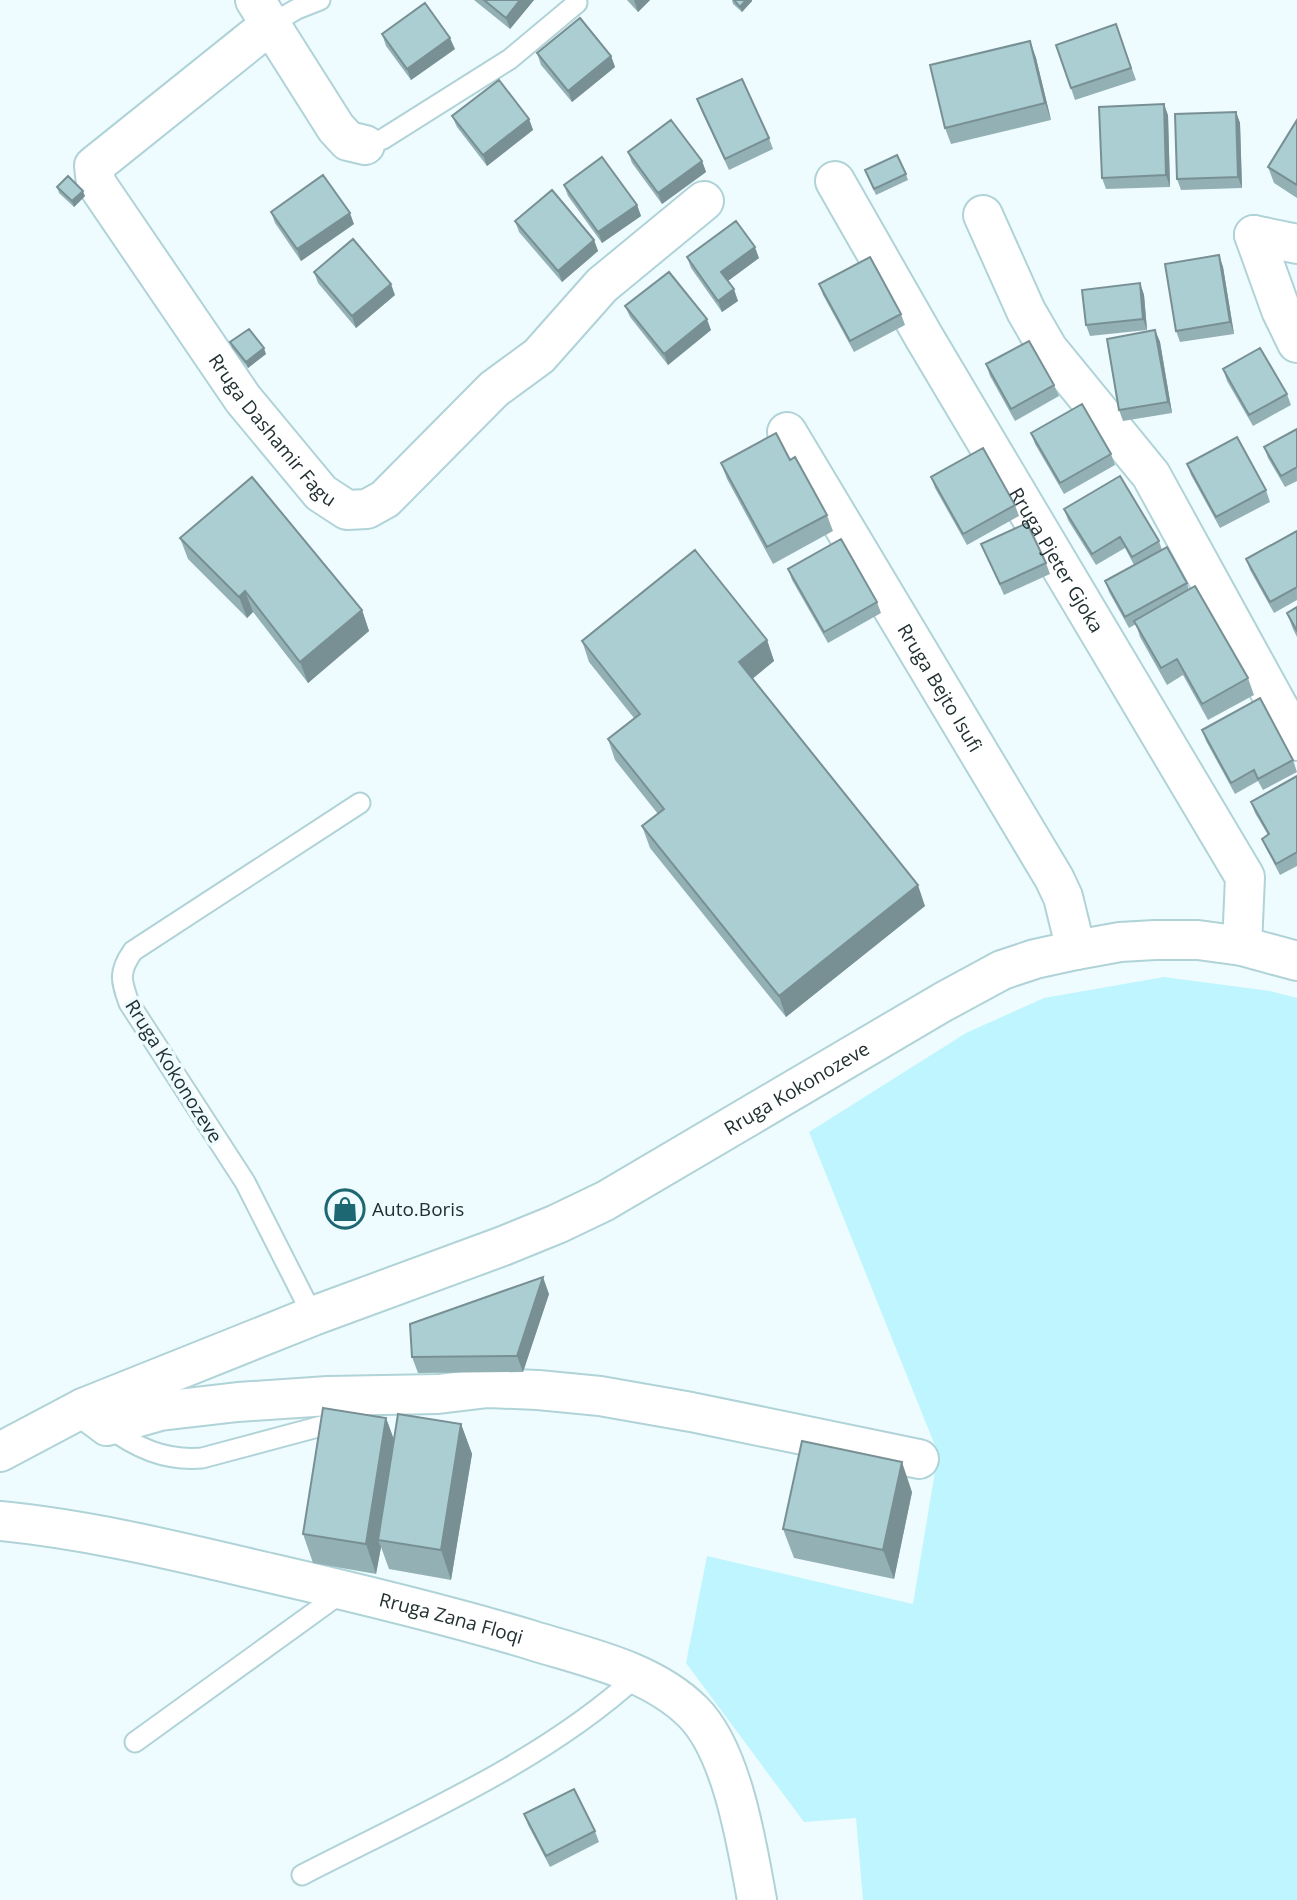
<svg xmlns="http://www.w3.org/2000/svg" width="1297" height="1900" font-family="'Open Sans',sans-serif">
	<rect width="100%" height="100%" fill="#effcff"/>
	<path fill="#bff5fe" d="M1164,977L1270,991L1297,998V1900H863L856,1818L804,1822L686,1663L707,1556L913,1604L938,1453L809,1132L966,1033L1044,998Z"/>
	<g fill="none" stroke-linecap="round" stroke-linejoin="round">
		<g stroke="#b0d3d8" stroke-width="23">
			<path id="lane" d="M271,24L297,9L320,0
				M365,145L383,139L510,59L577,3
				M313,1316L245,1182L129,1003C121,981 118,972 133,951L360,803
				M107,1426C136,1448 165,1461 202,1458L344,1420
				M135,1742L344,1591
				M302,1875C414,1817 543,1762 637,1676"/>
		</g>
		<g stroke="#b0d3d8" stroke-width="42">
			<g id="street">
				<path d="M255,0L336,128L348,141L365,145"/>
				<path id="s1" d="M271,24L94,166L96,183L243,399L321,493L347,510L367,509L385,499L494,389L539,356L602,285L704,201"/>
				<path id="s2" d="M835,181L924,337L1245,877L1242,946"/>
				<path d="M983,215L1026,311L1048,349L1151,475L1297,741"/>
				<path d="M1254,235L1281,310L1297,343"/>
				<path d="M1254,235L1297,244"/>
				<path id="s3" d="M787,432L1054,878L1063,897L1076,950"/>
				<path d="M83,1408L107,1426L160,1411L238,1402L328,1396L438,1394L488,1388L538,1390L600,1396L691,1412L919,1459"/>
				<path id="s4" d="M0,1521C92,1530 180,1552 270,1573C357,1593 445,1614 531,1640C585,1657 651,1670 693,1712C733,1752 747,1846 757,1900"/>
			</g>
		</g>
		<g stroke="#b0d3d8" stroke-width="42">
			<g id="secondary">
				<path id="s5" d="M0,1452L83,1408L313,1316L503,1246L557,1224L605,1201L943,1002L1002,970L1035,959L1076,950L1120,942L1155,940H1198L1242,946L1297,961"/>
			</g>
		</g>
		<use href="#lane" stroke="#fff" stroke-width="19"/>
		<use href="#street" stroke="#fff" stroke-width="38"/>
		<use href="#secondary" stroke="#fff" stroke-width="38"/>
	</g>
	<path fill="#93b1b5" d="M474,0H534L510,29Z
		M627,0H650L638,12Z
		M732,0H752V1L742,12L733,4Z
		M1116,24L1136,80L1075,100L1056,45Z
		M382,34L455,49L411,80L386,46Z
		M1030,41L1036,58L1051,120L951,144L945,128Z
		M537,53L611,56L615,67L572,102L541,65Z
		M697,99L769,138L773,149L729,170L701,110Z
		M1236,112L1240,123L1242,188L1181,190L1177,179Z
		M1168,115L1170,187L1106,189L1102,178Z
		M452,116L529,119L533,130L487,166L457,127Z
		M1297,120V198L1274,183L1268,167Z
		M628,152L702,161L706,172L662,204L632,163Z
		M906,174L908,180L876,195L867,175Z
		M564,185L637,205L641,216L602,243L568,196Z
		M57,187L85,196L74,207L59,193Z
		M271,212L354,224L301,261L275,223Z
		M515,221L594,240L598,251L562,282L519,232Z
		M1219,255L1223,267L1234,334L1180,342L1176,331Z
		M687,257L759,258L728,281L738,301L722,312L691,268Z
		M314,272L395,295L356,328L318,283Z
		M1140,283L1144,295L1147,330L1090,336L1086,325Z
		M819,284L901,314L905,325L854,352L823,295Z
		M625,306L711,330L668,365L630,317Z
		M1155,330L1160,342L1172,413L1123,421L1119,410Z
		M230,342L266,354L248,368L232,348Z
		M986,364L1054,385L1059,396L1015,421L990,376Z
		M1223,369L1287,394L1291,405L1253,426L1227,381Z
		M1297,429V481L1285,487L1268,458L1264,447Z
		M1031,433L1111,454L1115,465L1064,494L1035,444Z
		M790,460L827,515L833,531L773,564L727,479L721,463Z
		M1187,464L1266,490L1270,502L1220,528L1191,475Z
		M931,477L1015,505L1019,516L967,545L935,488Z
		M1064,509L1159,541L1162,550L1187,583L1189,590L1248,678L1254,695L1208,720L1183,675L1167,685L1140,637L1136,624L1129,628L1109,592L1105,581L1134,565L1125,548L1096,565L1068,520Z
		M1297,531V600L1274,613L1250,570L1246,559Z
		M180,538L362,610L369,631L308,683L253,612L247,618L188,559Z
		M981,544L1046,563L1050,574L1004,595Z
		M788,569L877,602L881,613L828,643L792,580Z
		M1297,607V637L1293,629L1287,613Z
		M767,640L774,661L752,679L925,906L786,1017L650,848L642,826L658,814L615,760L608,739L634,718L589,662L582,641Z
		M1202,730L1293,760L1297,772L1263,790L1258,781L1235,794L1206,741Z
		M1297,776V866L1280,875L1267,850L1262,839L1268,835L1255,813L1251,802Z
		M549,1294L523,1372L418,1373L412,1357Z
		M386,1418L394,1440L461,1424L472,1454L451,1580L389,1569L381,1547L376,1574L313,1563L303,1534Z
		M912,1492L894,1579L794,1558L783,1529Z
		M524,1814L595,1831L599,1842L550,1867L528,1825Z"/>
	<path fill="#789094" d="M520,0H534L510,29L506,18Z
		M634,0H650L638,12Z
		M746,0H752V1L742,12L740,7Z
		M450,38L455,49L411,80L407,69Z
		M1030,41L1036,58L1051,120L1045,103Z
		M611,56L615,67L572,102L568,91Z
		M1164,104L1168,115L1170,187L1166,175Z
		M1236,112L1240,123L1242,188L1238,177Z
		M529,119L533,130L487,166L483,155Z
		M702,161L706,172L662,204L658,193Z
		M83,191L85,196L74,207L72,201Z
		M637,205L641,216L602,243L598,232Z
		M350,213L354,224L301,261L297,249Z
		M594,240L598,251L562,282L558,271Z
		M755,247L759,258L725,283L721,272Z
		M1219,255L1223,267L1234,334L1230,322Z
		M1140,283L1144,295L1147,330L1143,319Z
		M391,284L395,295L356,328L352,316Z
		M734,289L738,301L722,312L718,301Z
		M707,319L711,330L668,365L664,354Z
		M1155,330L1160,342L1172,413L1168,402Z
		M264,348L266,354L248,368L246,362Z
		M245,591L253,612L247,618L239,597Z
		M362,610L369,631L308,683L300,662Z
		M767,640L774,661L746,684L739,662Z
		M918,885L925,906L786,1017L779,996Z
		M543,1277L549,1294L523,1372L517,1356Z
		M386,1418L397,1448L378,1540L381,1547L376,1574L366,1544Z
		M461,1424L472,1454L451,1580L441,1550Z
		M902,1462L912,1492L894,1579L883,1550Z"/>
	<path fill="#abced3" stroke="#789094" stroke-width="2" d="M484,0H520L506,18Z
		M734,0H746L740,7Z
		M425,3L450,38L407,69L382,34Z
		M580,18L611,56L568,91L537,53Z
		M1116,24L1131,68L1071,88L1056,45Z
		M1030,41L1045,103L945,128L930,65Z
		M742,79L769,138L725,159L697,99Z
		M499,80L529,119L483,155L452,116Z
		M1164,104L1166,175L1102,178L1099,107Z
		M1236,112L1238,177L1177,179L1175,114Z
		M671,120L702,161L658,193L628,152Z
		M1297,120V185L1268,167Z
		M897,155L906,174L874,189L865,170Z
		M602,157L637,205L598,232L564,185Z
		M323,175L350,213L297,249L271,212Z
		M68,176L83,191L72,201L57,187Z
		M552,190L594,240L558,271L515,221Z
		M736,221L755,247L721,272L734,289L718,301L687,257Z
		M353,239L391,284L352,316L314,272Z
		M1219,255L1230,322L1176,331L1165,264Z
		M870,257L901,314L850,341L819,284Z
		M669,272L707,319L664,354L625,306Z
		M1140,283L1143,319L1086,325L1082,290Z
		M249,329L264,348L246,362L230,342Z
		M1155,330L1168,402L1119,410L1107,339Z
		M1029,341L1054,385L1011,409L986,364Z
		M1260,348L1287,394L1249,415L1223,369Z
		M1082,404L1111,454L1060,483L1031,433Z
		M1297,429V467L1281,476L1264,447Z
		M776,433L790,460L795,457L827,515L767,547L721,463Z
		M1237,437L1266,490L1216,517L1187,464Z
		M983,448L1015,505L963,534L931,477Z
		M1120,476L1159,541L1132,557L1120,537L1092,554L1064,509Z
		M252,477L362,610L300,662L245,591L239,597L180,538Z
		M1027,523L1046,563L1000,584L981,544Z
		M1297,531V587L1270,602L1246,559Z
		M841,539L877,602L824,632L788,569Z
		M1167,547L1187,583L1125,617L1105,581Z
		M695,550L767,640L739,662L918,885L779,996L642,826L664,809L608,739L640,714L582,641Z
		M1195,586L1248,678L1202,704L1177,659L1161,668L1134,621Z
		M1297,607V631L1287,613Z
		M1260,698L1293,760L1258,779L1254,770L1231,783L1202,730Z
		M1297,776V852L1276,864L1262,839L1269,834L1251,802Z
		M543,1277L517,1356L412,1357L410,1324Z
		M323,1408L386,1418L366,1544L303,1534Z
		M398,1414L461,1424L441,1550L378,1540Z
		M802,1441L902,1462L883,1550L783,1529Z
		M574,1789L595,1831L546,1856L524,1814Z"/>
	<defs>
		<g id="shop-ring" transform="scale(2.0125)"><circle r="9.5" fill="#effcff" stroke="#1d6772" stroke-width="1.5"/><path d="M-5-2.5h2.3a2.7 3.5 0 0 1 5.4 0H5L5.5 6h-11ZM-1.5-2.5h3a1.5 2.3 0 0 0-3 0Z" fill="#1d6772"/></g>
	</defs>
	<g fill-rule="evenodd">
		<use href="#shop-ring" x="345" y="1209"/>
	</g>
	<g text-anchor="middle" stroke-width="7" stroke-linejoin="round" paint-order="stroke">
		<g font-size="19" fill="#223032" stroke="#effcff">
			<text dy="7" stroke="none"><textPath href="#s1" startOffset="548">Rruga Dashamir Fagu</textPath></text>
			<text dy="7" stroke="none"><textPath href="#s2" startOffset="439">Rruga Pjeter Gjoka</textPath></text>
			<text dy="7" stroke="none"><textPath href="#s3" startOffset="298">Rruga Bejto Isufi</textPath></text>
			<text transform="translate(174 1071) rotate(58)" y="7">Rruga Kokonozeve</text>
			<text dy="7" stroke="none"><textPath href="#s5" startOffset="878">Rruga Kokonozeve</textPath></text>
			<text dy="7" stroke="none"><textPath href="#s4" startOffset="462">Rruga Zana Floqi</textPath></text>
		</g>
		<g font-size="19" fill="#223032" stroke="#effcff" text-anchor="start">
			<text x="372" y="1216">Auto.Boris</text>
		</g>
	</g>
</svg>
